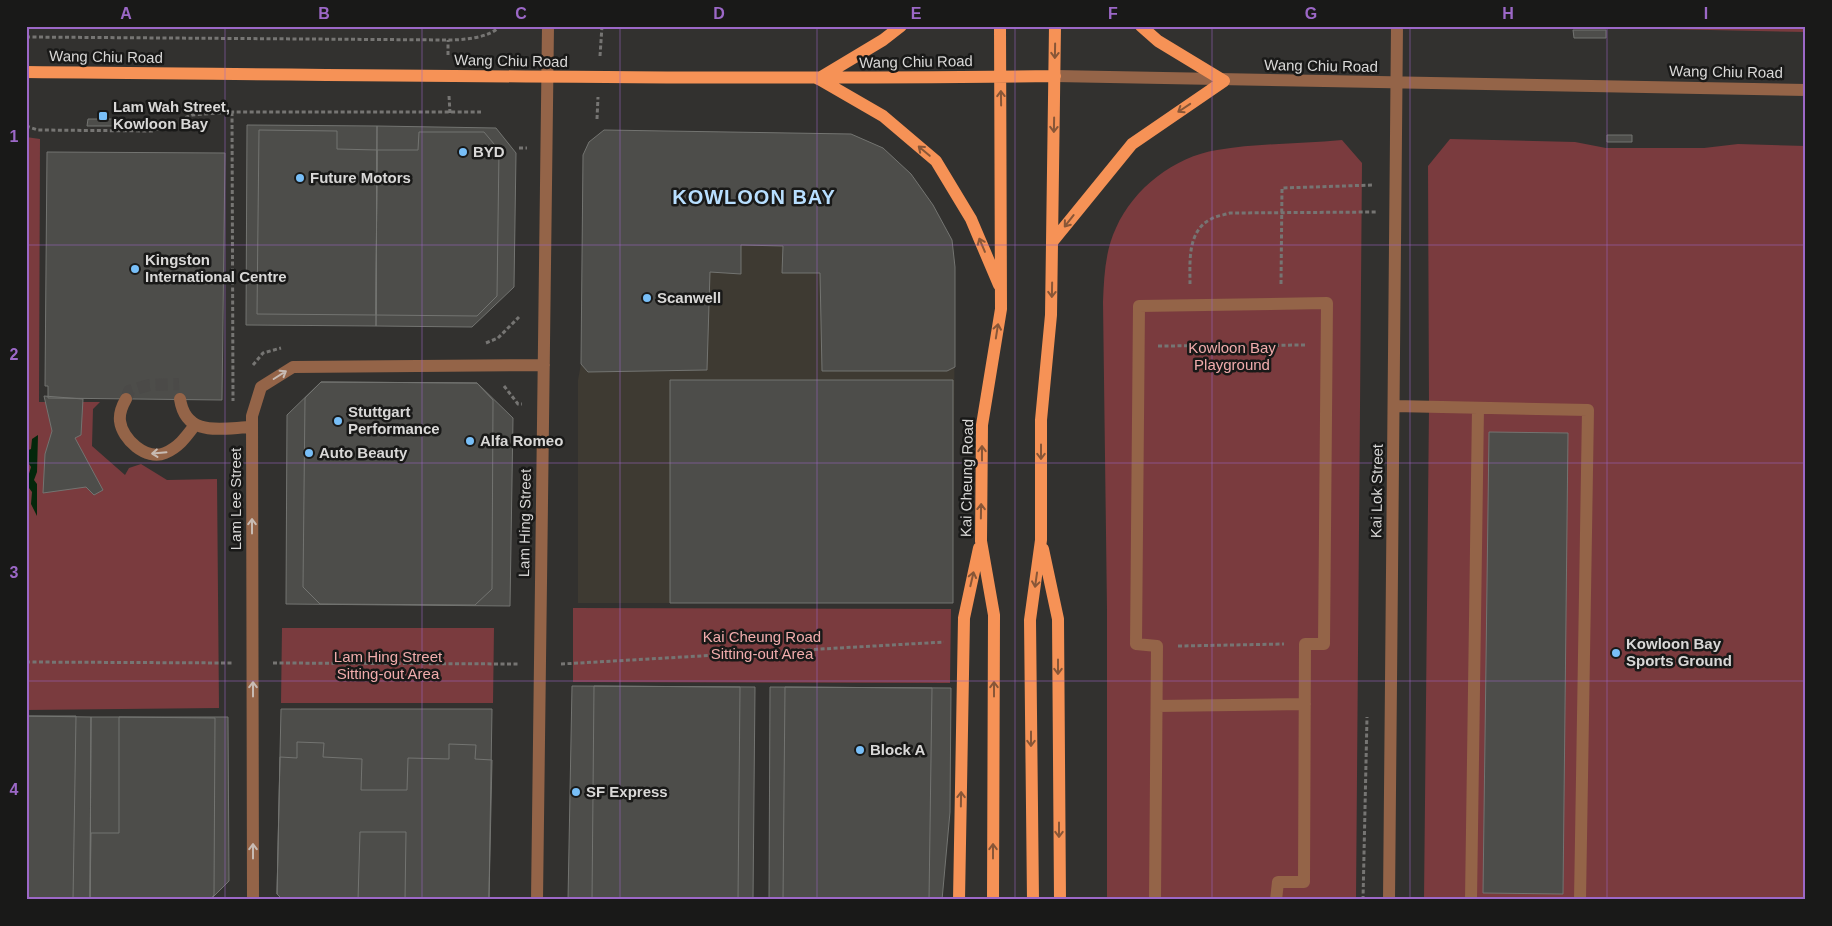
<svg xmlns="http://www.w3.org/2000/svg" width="1832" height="926" font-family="Arial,sans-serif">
	<rect width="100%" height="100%" fill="#32312f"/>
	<path fill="#3e3a32" d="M604,130L851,134L883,148L911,174L933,205L952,240L955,267L953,603H578V380L581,364L583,155L589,142Z"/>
	<path fill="#7a3b3e" d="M1806,26V32L1568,27V26Z
		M26,137L40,139L39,402H100L93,409L92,446L125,475L129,468L141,464L167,480L217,479L219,708L26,710Z
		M1450,139L1575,142L1606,148H1704L1738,144L1806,146V900H1424L1429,407L1428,166Z
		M1342,140L1362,163L1356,900H1107V610L1103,302C1104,277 1105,251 1116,228C1134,188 1174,157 1217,150C1258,143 1301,144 1342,140Z
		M573,608L951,609L950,683L573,682Z
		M282,628H494L493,703H281Z"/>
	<path fill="#04270b" d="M38,435L37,472L34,480L37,484V516L31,504L32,492L26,484L31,467L26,459V451L31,449L32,439Z"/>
	<path fill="#4d4d4a" stroke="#737471" d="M1573,30H1606V38H1574Z
		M88,119H120V126H87Z
		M247,125L377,126L376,326L246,325Z
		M377,126L496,128L516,153L514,287L472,327L376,326Z
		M259,130L337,131V149L377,150L376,315L257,314Z
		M604,130L851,134L883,148L911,174L933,205L952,240L955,267V367L947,371H822L820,273H782L783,246L741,245V274L710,272L707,370L588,372L581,364L583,155L589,142Z
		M419,132H484L499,150L497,296L477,316L376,315L377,150H418Z
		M1607,135H1632V142H1607Z
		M47,152L225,153L222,400L48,398V386H45Z
		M670,380H953V603H670Z
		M321,382L477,383L513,418L510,606L286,604L287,415Z
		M321,382L477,383L493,400L492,589L475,605L320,604L303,587L305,398Z
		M44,396L83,399L81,435L75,438L103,490L94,495L86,487L43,493L45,454L52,431Z
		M1489,432L1568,433L1563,894L1483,893Z
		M572,686L755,687L753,900H568Z
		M594,686L740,687L738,900H592Z
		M770,687L951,688L950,812L942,900H769Z
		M785,687L932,688L929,900H783Z
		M281,709H492L489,897L486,900H283L277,894Z
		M26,716L91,717L90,900H26Z
		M26,716H76L73,900H26Z
		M91,717H228L229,881L210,900H90Z
		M119,717L215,718L214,895L210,900H90L91,833H119Z
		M297,742L324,743L323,757L362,759L361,790H407L408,758L449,759V744L476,745L475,759L492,760L489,897L486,900H405L406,832H360L358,900H283L277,894L280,757L297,758Z"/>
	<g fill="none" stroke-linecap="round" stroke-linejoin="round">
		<path stroke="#4b4a48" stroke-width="12" stroke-dasharray="12 6" stroke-linecap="butt" d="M126,399L129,391L149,385L179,384"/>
		<path stroke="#767573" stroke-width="3" stroke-dasharray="4 2.5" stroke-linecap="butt" d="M625,26L628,27
			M26,37L448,40C463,40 490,38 500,26
			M448,55V40
			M600,56L602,26
			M449,96L450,113
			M232,112L233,401
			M597,119L598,97
			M26,126L38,130L152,131L192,115L232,112H481
			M519,148H527
			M1190,284C1190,262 1187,231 1211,219C1216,216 1224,215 1230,213L1376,212
			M1281,284L1282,188L1374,185
			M486,343L498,338L519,317
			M1158,346L1307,345
			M253,365L263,353L281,348
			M504,386L518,404H522
			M1178,646L1284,644
			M26,662L232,663
			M273,663L519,664
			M561,664L944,642
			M1363,900L1367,717"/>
		<path stroke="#946448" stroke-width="12" d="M1055,76L1806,90
			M126,399C122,406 119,413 120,421C122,439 146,461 165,453C179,447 186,437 195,425
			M180,399C186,438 221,428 252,427
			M1394,406L1588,410L1580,900
			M1157,706L1305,704
			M253,900L252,416L261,387L293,367L544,365
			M537,900L548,26
			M1155,900L1157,646L1136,644L1139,306L1327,303L1324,644H1305L1304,882H1278L1276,900
			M1389,900L1397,26
			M1471,900L1478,408"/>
		<path stroke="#f69256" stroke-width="12" d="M26,72C369,75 712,80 1055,76
			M818,79L883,40L901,26
			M819,79L883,116L936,161L971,219L999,285
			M1053,241L1132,144L1224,81L1158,41L1141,26
			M1043,549L1058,619L1060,900
			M959,900L964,618L979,548
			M993,900L994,615L981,541L982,425L1001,309L1000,26
			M1033,900L1030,620L1041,540V420L1051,315L1055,26"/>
	</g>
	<defs><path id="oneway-shaft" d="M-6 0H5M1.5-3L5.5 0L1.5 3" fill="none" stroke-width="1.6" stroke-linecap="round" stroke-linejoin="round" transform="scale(1.25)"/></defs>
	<g stroke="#885637">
		<use href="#oneway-shaft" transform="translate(1055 51) rotate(91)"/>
		<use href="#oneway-shaft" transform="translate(1001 98) rotate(-91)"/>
		<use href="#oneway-shaft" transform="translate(1184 108) rotate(146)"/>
		<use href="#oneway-shaft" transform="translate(1054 125) rotate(91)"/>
		<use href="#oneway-shaft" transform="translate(924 151) rotate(-140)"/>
		<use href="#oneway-shaft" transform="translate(1069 221) rotate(128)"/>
		<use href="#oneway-shaft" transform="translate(982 245) rotate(-113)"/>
		<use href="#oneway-shaft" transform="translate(1052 290) rotate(91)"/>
		<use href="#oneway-shaft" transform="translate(997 331) rotate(-81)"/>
		<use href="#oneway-shaft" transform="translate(1041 452) rotate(90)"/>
		<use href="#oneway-shaft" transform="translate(982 453) rotate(-90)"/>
		<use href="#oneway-shaft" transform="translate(981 511) rotate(-89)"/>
		<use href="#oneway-shaft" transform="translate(972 579) rotate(-77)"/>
		<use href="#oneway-shaft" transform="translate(1036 580) rotate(98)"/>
		<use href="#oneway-shaft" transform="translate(1058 667) rotate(90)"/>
		<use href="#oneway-shaft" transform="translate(994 689) rotate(-90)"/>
		<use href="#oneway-shaft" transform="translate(1031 739) rotate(90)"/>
		<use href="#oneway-shaft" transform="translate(961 799) rotate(-89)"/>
		<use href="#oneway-shaft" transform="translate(1059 830) rotate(90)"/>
		<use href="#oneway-shaft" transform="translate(993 851) rotate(-90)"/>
	</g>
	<g stroke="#c8bbb3">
		<use href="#oneway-shaft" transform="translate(280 375) rotate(-32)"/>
		<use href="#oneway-shaft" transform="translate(159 453) rotate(175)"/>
		<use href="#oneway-shaft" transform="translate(252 526) rotate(-90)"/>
		<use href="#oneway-shaft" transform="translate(253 689) rotate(-90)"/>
		<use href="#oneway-shaft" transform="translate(253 851) rotate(-90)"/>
	</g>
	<path fill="none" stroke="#9c68c7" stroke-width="1" stroke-opacity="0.55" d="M225,26V900M422,26V900M620,26V900M817,26V900M1015,26V900M1212,26V900M1410,26V900M1607,26V900M26,245H1806M26,463H1806M26,681H1806"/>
	<g fill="#78bff8" stroke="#191918" stroke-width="2">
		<rect x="98" y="111" width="10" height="10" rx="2.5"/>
		<circle cx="463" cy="152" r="5"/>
		<circle cx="300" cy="178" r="5"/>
		<circle cx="135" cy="269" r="5"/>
		<circle cx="647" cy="298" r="5"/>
		<circle cx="338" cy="421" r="5"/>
		<circle cx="470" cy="441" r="5"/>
		<circle cx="309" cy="453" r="5"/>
		<circle cx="1616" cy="653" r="5"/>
		<circle cx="860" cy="750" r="5"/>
		<circle cx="576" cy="792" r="5"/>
	</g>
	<g text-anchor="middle" stroke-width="5" stroke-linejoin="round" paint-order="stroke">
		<g font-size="15" fill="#d9d8d7" stroke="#191918">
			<text transform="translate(106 57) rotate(1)" y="5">Wang Chiu Road</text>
			<text transform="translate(511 61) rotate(1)" y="5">Wang Chiu Road</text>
			<text transform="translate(916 62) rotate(-1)" y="5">Wang Chiu Road</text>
			<text transform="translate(1321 66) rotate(1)" y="5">Wang Chiu Road</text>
			<text transform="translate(1726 72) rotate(1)" y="5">Wang Chiu Road</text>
			<text transform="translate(967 478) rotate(-89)" y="5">Kai Cheung Road</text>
			<text transform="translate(1377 491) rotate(-89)" y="5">Kai Lok Street</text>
			<text transform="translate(236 499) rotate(-90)" y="5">Lam Lee Street</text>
			<text transform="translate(525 523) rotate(-89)" y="5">Lam Hing Street</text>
		</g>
		<g font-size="15" font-weight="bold" fill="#d9d8d7" stroke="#191918" text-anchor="start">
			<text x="113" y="112">Lam Wah Street,<tspan x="113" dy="17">Kowloon Bay</tspan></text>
			<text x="473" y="157">BYD</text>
			<text x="310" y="183">Future Motors</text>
			<text x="145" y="265">Kingston<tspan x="145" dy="17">International Centre</tspan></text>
			<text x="657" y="303">Scanwell</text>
			<text x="348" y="417">Stuttgart<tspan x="348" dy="17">Performance</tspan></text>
			<text x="480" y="446">Alfa Romeo</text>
			<text x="319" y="458">Auto Beauty</text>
			<text x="1626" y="649">Kowloon Bay<tspan x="1626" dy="17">Sports Ground</tspan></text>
			<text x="870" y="755">Block A</text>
			<text x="586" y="797">SF Express</text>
		</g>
		<g font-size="15" fill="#f1acac" stroke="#191918">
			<text x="1232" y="353">Kowloon Bay<tspan x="1232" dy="17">Playground</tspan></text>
			<text x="762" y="642">Kai Cheung Road<tspan x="762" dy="17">Sitting-out Area</tspan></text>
			<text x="388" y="662">Lam Hing Street<tspan x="388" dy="17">Sitting-out Area</tspan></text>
		</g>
		<g font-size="20" font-weight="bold" letter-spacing="1" fill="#b8dfff" stroke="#191918">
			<text x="754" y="204">KOWLOON BAY</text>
		</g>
	</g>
	<rect width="1832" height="926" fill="none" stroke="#191918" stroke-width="55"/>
	<rect x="28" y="28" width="1776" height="870" fill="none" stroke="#9c68c7" stroke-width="2"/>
	<g font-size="16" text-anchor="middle" font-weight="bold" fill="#9c68c7">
		<text x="126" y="19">A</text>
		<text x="324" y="19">B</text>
		<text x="521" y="19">C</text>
		<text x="719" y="19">D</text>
		<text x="916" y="19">E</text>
		<text x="1113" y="19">F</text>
		<text x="1311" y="19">G</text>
		<text x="1508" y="19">H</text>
		<text x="1706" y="19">I</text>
		<text x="14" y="142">1</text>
		<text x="14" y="360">2</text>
		<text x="14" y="578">3</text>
		<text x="14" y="795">4</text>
	</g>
</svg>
